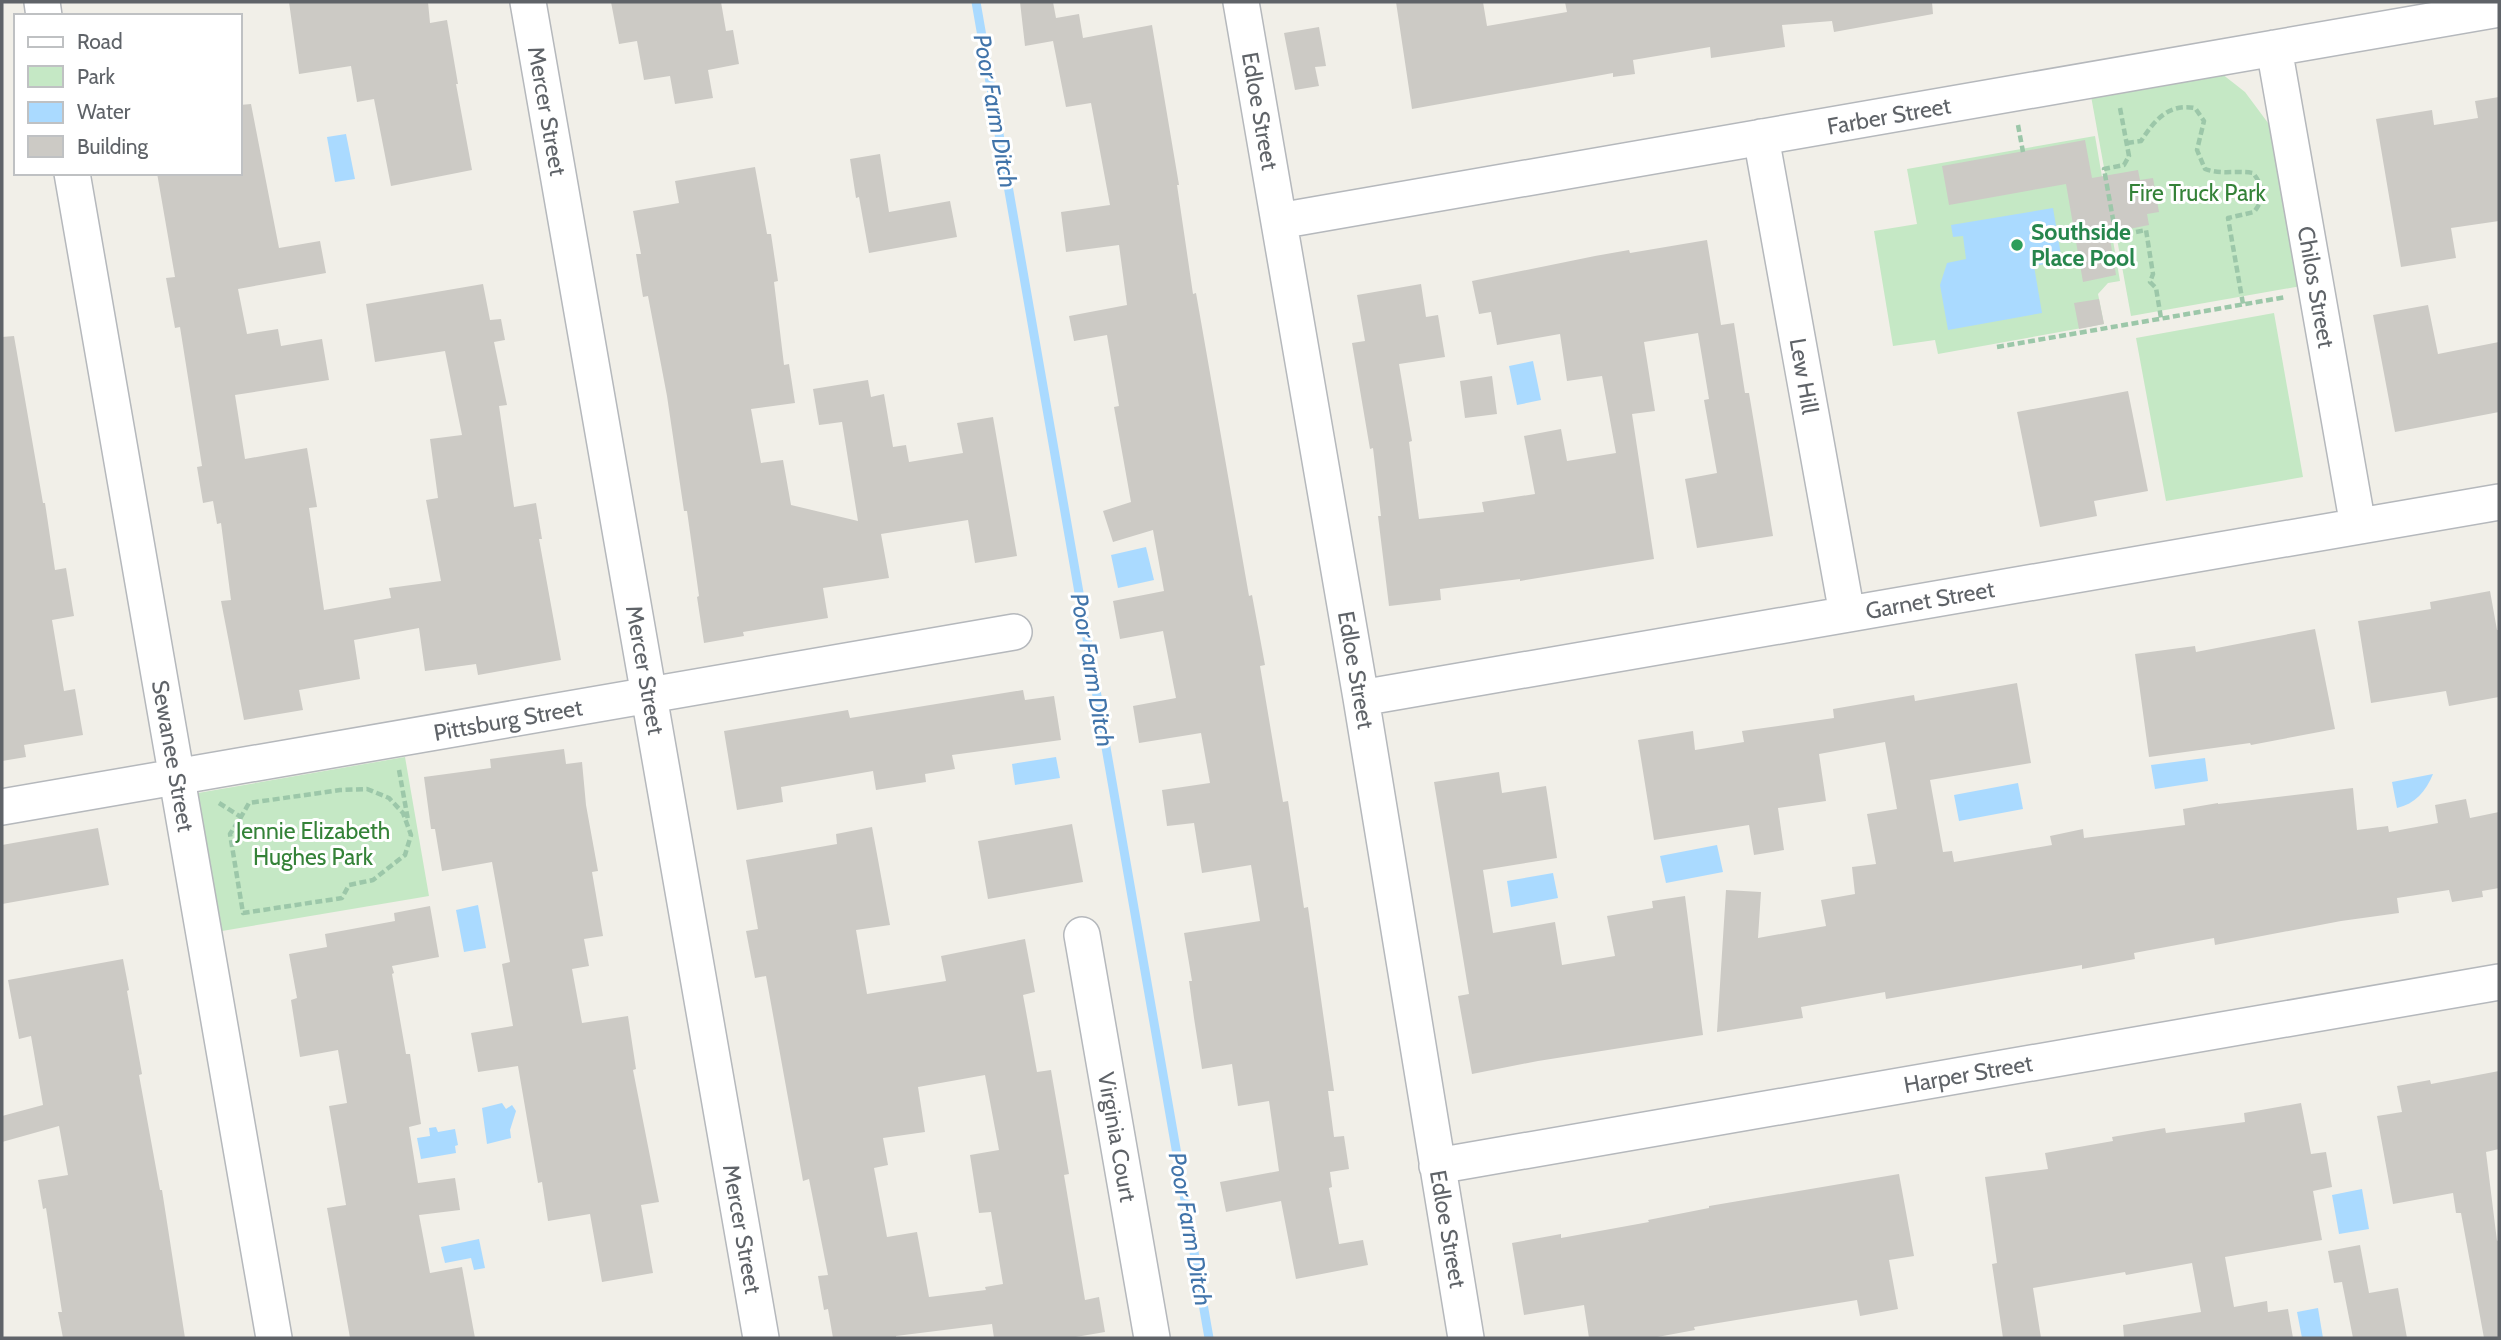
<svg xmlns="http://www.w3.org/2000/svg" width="2501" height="1340" font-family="Cabin,sans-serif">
	<rect width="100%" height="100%" fill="#f1efe8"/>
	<path fill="#c5e8c5" d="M2217,70L2245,92L2274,131L2301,286L2131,316L2091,96Z
		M2095,136L2120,281L2108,283L2098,294L2104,324L1938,354L1935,340L1893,346L1874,231L1917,224L1907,169Z
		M2274,313L2303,477L2166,501L2136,338Z
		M405,757L429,896L222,931L198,793Z"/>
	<path fill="#aadaff" d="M346,134L355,179L335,182L327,137Z
		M2053,208L2062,261L2034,266L2042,313L1948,330L1940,285L1947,263L1966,259L1963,236L1953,237L1951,225Z
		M1533,361L1541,400L1517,405L1509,366Z
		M1146,547L1154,580L1118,588L1111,555Z
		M1056,757L1060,778L1015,785L1012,764Z
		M2205,758L2208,781L2155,789L2151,765Z
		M2433,774C2426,791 2415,804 2397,808L2392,782Z
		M2018,783L2023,809L1959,821L1954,795Z
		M1717,845L1723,872L1666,883L1660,856Z
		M1553,873L1558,898L1511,907L1507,881Z
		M478,905L486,948L464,952L456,910Z
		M502,1103L506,1109L512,1105L516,1111L510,1130L511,1138L487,1144L482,1108Z
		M436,1127L438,1132L455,1129L458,1145L455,1146L456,1153L421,1159L417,1138L430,1136L429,1128Z
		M2362,1189L2369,1229L2339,1234L2332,1195Z
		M479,1239L485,1268L474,1270L471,1258L445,1263L441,1247Z
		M2318,1308L2323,1338H2302L2297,1312Z"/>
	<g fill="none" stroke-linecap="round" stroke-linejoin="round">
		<path stroke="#aadaff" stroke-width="9" d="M976,2L1209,1338"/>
	</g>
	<path fill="#cccac5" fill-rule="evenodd" d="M289,2H428L430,23L447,20L458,84H456L472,170L391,186L374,99L357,102L351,66L299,74Z
		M611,2H721L726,31L733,30L739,64L708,70L713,98L675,104L670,76L644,80L637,41L619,44Z
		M1020,2H1053L1056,18L1079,14L1083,38L1152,25L1179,185H1177L1193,294L1196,293L1249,596L1252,595L1265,665L1260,666L1283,802L1288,801L1304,908L1308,907L1334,1091H1328L1334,1137L1344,1136L1349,1169L1330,1172L1332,1187L1329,1188L1339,1244L1363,1240L1368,1265L1296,1279L1281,1201L1226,1212L1220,1182L1279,1171L1269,1101L1238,1106L1232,1064L1202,1069L1194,1018L1189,981H1192L1184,933L1260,921L1251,865L1202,873L1194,823L1167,826L1162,790L1210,783L1201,733L1139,743L1133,706L1176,698L1163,631L1120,639L1113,601L1164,591L1153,530L1113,542L1103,511L1131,502L1114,407L1119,406L1107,335L1074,341L1069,316L1127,305L1119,245L1066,252L1061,212L1110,205L1091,103L1066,107L1053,41L1025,46Z
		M1396,2H1483L1487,26L1567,12L1565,2H1932L1933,14L1834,32L1832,21L1782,25L1785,47L1711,58L1710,47L1633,60L1635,74L1613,77V73L1412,109Z
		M1319,27L1326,66L1315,67L1319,86L1295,90L1284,33Z
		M2499,97V221L2451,228L2456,258L2401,267L2376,119L2432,110L2434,125L2478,118L2475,101Z
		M251,104L279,248L320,241L326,273L238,289L247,334L278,329L281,346L322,339L329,380L235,395L245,459L307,448L317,507L309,508L324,610L391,598L389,588L441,581L426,500L438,498L430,439L462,435L445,351L375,362L366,304L483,284L490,320L501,319L505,340L494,342L507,405L499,406L514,507L536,503L542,539H539L561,660L478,675L476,664L425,671L419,628L354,640L360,679L299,690L303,710L244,720L221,601L231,600L221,523L217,524L213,501L203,503L197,467L202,466L180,327L175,328L166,278L175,277L157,173H240V105Z
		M2085,140L2092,178L2138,170L2140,180L2153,178L2159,212L2147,214L2149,225L2109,233L2116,275L2083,282L2066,184L1949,205L1942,166Z
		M880,154L889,212L950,201L957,237L869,253L859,197L856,198L850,159Z
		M755,167L767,234H771L778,281L774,282L784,365L789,364L795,403L751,409L761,463L783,460L791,505L858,521L842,422L819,425L813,389L868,380L871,397L884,394L893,447L906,445L909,462L963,453L957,423L993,417L1017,556L975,563L968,520L881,534L889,578L823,588L828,618L743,632L744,636L704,643L697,597L699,596L687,511H684L667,396L648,296L643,297L636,254H641L633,211L679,203L675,181Z
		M1707,240L1721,325L1734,323L1745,393H1749L1773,536L1697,548L1685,479L1717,473L1704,400L1709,399L1698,333L1644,342L1655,411L1632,414L1654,559L1520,581V579L1440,589L1441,600L1389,606L1378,516H1381L1373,448L1370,449L1352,343L1365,341L1357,295L1421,284L1426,317L1438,315L1445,357L1399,364L1412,441L1409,442L1419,519L1484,512L1482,502L1535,494L1524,436L1561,429L1567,461L1616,453L1602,376L1567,381L1560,334L1497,345L1491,312L1479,314L1472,281L1595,256L1629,250L1630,253Z
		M2099,299L2104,324L2079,329L2074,303Z
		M2428,305L2438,354L2499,342V412L2395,432L2373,315Z
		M14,336L43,503H45L55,570L66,568L74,616L52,620L64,691L75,689L83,735L24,745L26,757L2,761V337Z
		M1492,376L1497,414L1465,418L1460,381Z
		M2128,391L2148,491L2094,501L2097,516L2040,527L2017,412Z
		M2490,591L2497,630H2499V697L2449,706L2446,691L2371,703L2358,621L2431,609L2430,602Z
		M2315,629L2335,729L2251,745L2250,743L2149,757L2135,654L2195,646L2196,652Z
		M2017,683L2031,763L1930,780L1943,852L1952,851L1954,862L2052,845L2050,836L2083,829L2084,838L2185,825L2183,809L2218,803V804L2353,788L2357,830L2388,826L2389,832L2438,823L2435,805L2466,799L2470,818L2499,812V888L2482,891L2483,897L2452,902L2449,890L2397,898L2399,913L2341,921L2215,945L2214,938L2134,953L2135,959L2082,969V965L1886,999L1885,992L1801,1007L1803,1018L1717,1032L1726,890L1761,892L1758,938L1826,926L1821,900L1855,894L1852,867L1876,864L1867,814L1897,809L1885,742L1819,754L1826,801L1778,808L1784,850L1754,855L1749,825L1654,840L1638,740L1693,731L1695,750L1744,742L1742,731L1834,718L1833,709L1914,695L1915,701Z
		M1023,690L1025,700L1054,696L1061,740L952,755L955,769L925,774L926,782L876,790L873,771L781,787L783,802L737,810L724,731L848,710L850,718Z
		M564,749L566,764L582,762L586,805L598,871L592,872L603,936L584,939L589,966L572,969L582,1023L628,1016L636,1069L633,1070L659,1202L641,1205L653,1273L602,1282L590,1214L548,1221L542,1182L538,1183L518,1066L478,1072L471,1033L513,1026L502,964L510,962L492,862L442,871L435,829H431L424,777L491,768L490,759Z
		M1499,772L1502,793L1546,786L1557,858L1483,870L1493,933L1555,922L1562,965L1615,956L1607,916L1653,908L1652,901L1685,896L1703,1035L1538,1061L1472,1074L1458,996L1469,994L1434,782Z
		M1072,824L1083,882L988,899L978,841Z
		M872,827L890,925L856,930L867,994L946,981L941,956L1025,939L1035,992L1023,995L1037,1072L1051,1070L1069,1174L1064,1175L1085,1300L1099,1297L1105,1332L1070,1338H994L992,1324L896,1336V1338H833L828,1309L824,1310L818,1276L828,1275L809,1179L803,1181L766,976L755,978L746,931L758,929L746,860L837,844L836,834ZM985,1075L999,1150L970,1155L979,1213L991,1212L1003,1284L985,1287L986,1290L929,1297L917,1232L887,1237L874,1168L888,1165L883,1138L925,1132L918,1087Z
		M98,828L109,885L2,904V845Z
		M430,906L439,957L392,966L394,973L392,974L406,1054H410L421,1124L409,1127L418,1183L455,1178L460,1210L419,1215L430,1273L462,1267L475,1338H350L327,1208L346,1205L329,1106L347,1103L338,1050L300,1057L291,1000L297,998L289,954L327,947L325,934L395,921L394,913Z
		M123,959L129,990L127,991L142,1074L139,1075L160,1190H162L185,1338H63L58,1312H62L46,1208L43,1209L38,1180L68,1175L59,1126L2,1142V1116L43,1105L31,1036L19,1039L8,980Z
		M2499,1071V1149L2486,1152L2497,1241L2499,1240V1338H2484L2461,1213H2456L2453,1193L2393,1204L2377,1116L2402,1112L2397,1086L2430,1080L2431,1084Z
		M2301,1103L2311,1154L2326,1152L2332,1187L2313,1191L2322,1240L2225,1257L2234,1307L2267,1301L2268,1312L2288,1309L2293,1338H2124L2123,1325L2201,1312L2192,1263L2126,1275L2125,1272L2033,1288L2041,1338H2003L1992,1264L1997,1263L1985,1177L2048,1169L2045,1153L2113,1141L2112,1137L2165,1128L2166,1133L2245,1122L2244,1113Z
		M1899,1174L1914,1256L1889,1260L1898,1309L1860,1316L1857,1300L1694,1327L1695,1330L1652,1338H1589L1584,1305L1524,1315L1512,1243L1561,1234V1238L1649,1222L1648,1220L1709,1208V1206Z
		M2360,1245L2369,1293L2398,1288L2407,1338H2353L2342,1282L2334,1283L2328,1251Z"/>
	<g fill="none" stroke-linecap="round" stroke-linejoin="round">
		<g stroke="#b5b8bc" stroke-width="38">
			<path id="street" d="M42,2L44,16
				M528,2L761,1338
				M1241,2L1361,698L1466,1338
				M2274,48L2358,526
				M1761,137L1847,614
				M72,173L274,1338
				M1279,221L2499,9
				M1361,698L2499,502
				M2,807L1014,632
				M1082,935L1152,1338
				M1437,1166L2499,982"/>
		</g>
		<path stroke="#9cc7a9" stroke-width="4.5" stroke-dasharray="7 3.5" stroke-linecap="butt" d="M2120,108L2129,156L2124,165L2104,169L2116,236L2146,230L2153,274L2150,282L2156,288L2161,318
			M2018,125L2023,152
			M2127,143L2141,141C2154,121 2168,103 2195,108L2204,121L2197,150L2205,169C2222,175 2236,170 2253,173C2264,187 2265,198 2254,212L2228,218L2243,304
			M1997,347L2286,297
			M399,770L408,820
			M219,803L241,817L230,834L243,913L342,898L349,885L373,880L405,855L411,835L403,813L389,798L367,789L340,790L249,803L241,817"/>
		<use href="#street" stroke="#fff" stroke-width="35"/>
	</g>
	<circle fill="#2e9e5b" stroke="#fff" stroke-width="2.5" cx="2017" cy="245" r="7"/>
	<g text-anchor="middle" stroke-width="6" stroke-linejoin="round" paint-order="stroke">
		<g font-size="23" fill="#5f6368" stroke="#fff">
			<text transform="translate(547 111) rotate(80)" y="8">Mercer Street</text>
			<text transform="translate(1260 111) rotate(80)" y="8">Edloe Street</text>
			<text transform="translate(1889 116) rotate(-10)" y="8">Farber Street</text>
			<text transform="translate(2316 287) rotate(80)" y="8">Chilos Street</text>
			<text transform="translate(1804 376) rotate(80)" y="8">Lew Hill</text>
			<text transform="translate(1930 600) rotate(-10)" y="8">Garnet Street</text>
			<text transform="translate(645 670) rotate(80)" y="8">Mercer Street</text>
			<text transform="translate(1356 670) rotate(80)" y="8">Edloe Street</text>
			<text transform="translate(508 720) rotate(-10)" y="8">Pittsburg Street</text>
			<text transform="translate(173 756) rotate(80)" y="8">Sewanee Street</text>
			<text transform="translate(1968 1074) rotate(-10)" y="8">Harper Street</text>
			<text transform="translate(1117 1137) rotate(80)" y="8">Virginia Court</text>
			<text transform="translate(742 1229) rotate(80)" y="8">Mercer Street</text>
			<text transform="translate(1448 1229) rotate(80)" y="8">Edloe Street</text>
		</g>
		<g font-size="23" fill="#348238" stroke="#fff">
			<text x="2197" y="201">Fire Truck Park</text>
			<text x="313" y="839">Jennie Elizabeth<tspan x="313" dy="26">Hughes Park</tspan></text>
		</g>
		<g font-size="23" font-weight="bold" fill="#27864d" stroke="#fff" text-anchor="start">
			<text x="2031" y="240">Southside<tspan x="2031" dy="26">Place Pool</tspan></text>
		</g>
		<g font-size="24" font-style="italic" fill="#4174aa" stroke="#fff">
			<text transform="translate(995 111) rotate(80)" y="8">Poor Farm Ditch</text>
			<text transform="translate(1092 670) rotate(80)" y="8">Poor Farm Ditch</text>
			<text transform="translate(1190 1229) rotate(80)" y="8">Poor Farm Ditch</text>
		</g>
	</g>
	<rect width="2501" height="1340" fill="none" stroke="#5f6368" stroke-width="7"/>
	<rect x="14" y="14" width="228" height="161" fill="#ffffff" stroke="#bfc1c3" stroke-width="2"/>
	<rect x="28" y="37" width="35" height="10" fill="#ffffff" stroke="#bfc1c3" stroke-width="2"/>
	<text x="77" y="49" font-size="21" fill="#5f6368">Road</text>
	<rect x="28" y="66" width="35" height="21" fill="#c5e8c5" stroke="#bfc1c3" stroke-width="2"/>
	<text x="77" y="84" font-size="21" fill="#5f6368">Park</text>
	<rect x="28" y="102" width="35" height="21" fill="#aadaff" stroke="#bfc1c3" stroke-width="2"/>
	<text x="77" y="119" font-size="21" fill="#5f6368">Water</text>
	<rect x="28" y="136" width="35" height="21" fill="#cccac5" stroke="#bfc1c3" stroke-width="2"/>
	<text x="77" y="154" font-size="21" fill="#5f6368">Building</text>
</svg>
